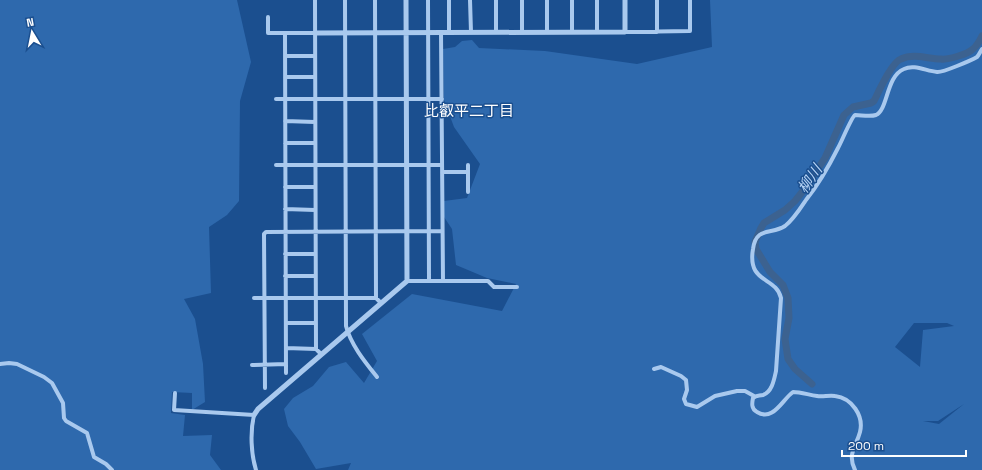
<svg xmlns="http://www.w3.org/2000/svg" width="982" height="470" font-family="'Space Grotesk','Noto Sans JP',sans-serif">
	<rect width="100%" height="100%" fill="#1b4f8f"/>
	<path fill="#2e69ad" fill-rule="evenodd" d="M0,0H237L251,62L240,101L239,201L227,215L209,227L211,293L184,299L195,319L203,364L205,402L192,410V393L172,392L171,413L185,415L183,436L212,435L210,455L221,470H0Z
		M710,0H982V470H348L351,463L316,469L300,442L288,426L284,409L293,398L313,386L329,367L346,362L364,383L377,361L362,334L412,294L502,311L516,284L487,278L456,265L452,229L444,217V201L467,198L480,164L454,127L444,100L443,49L455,47L462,41L472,40L479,48L545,51L637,64L712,47ZM914,323H947L954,326L923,330L920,367L895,347ZM964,404L939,424L923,421H938Z"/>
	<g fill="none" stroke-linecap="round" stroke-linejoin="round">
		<path stroke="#3c6290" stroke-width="7" d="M812,384L795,369L788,359L785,339L789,318L788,298L783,285L770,272L756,249L755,242L761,228L764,223L785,210L795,201L803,191L825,158L844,115L853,107L871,103L874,101C879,91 892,62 901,59C914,53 928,59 941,59C948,60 968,54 973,49C977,46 980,40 982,36"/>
		<path stroke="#a9c9ee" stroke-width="4" d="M315,0L316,349L321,354
			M345,0L346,326C351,345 365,362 377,377
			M375,0L376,298L381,303
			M428,0L429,281
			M449,0V32
			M470,0L471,32
			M496,0V32
			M522,0V32
			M547,0V32
			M572,0V32
			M597,0V32
			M657,0V32
			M268,17V33H315
			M441,32L443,281
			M625,32L690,31V0
			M285,33L286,373
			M285,56H315
			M285,77H315
			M276,99H442
			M285,121L315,122
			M285,143H315
			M276,165H442
			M442,172H468
			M285,187H315
			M468,192V165
			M285,209L315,210
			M285,254H315
			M285,276H315
			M407,281H488L494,287H517
			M254,298H376
			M286,323H316
			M286,348L316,349
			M0,364L9,363L17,364L44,377L52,383L63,403L64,418L66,421L87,433L94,457L106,464L112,470
			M252,365L286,364
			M654,369L661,367L681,376L686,380L687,390L684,399L686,404L697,407L715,396L737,391H745L754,396
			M265,388L264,234L266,232L442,231
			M175,393L174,410L254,415C250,432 251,454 256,470
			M855,470C847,454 856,447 860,432C864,416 852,398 835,396C829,395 823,397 817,396C809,395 801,392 793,392C782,400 773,422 757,412C751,409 752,403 753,398C756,395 759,396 763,395C772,392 774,380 776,371L781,298C776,276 747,284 753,249C756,226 772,235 785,226C793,220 800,209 806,200C817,186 830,164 838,148C842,141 851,118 855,115C861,115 870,117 876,115C888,110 886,76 904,69C914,64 926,71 937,72C942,73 972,60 977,57C979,55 980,52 982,49"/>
		<path stroke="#a9c9ee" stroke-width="5" d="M315,33L625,32V0
			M254,415L258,409L407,281L406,0"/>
	</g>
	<g text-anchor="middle" stroke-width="3" stroke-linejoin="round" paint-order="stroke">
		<g font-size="15" fill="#fff" stroke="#1b4f8f">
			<text x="469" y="116">比叡平二丁目</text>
		</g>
		<g font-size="15" font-style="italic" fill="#b5d3f5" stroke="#1b4f8f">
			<text transform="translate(810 179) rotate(-55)" y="5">柳川</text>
		</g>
	</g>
	<g transform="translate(32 32) rotate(350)" stroke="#1b4f8f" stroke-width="3" paint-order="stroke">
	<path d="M0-3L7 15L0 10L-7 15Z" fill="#ffffff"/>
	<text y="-6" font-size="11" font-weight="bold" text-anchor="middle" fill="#ffffff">N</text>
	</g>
	<path d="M842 450v6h124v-6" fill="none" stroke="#ffffff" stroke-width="2"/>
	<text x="848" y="450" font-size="12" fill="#ffffff" stroke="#1b4f8f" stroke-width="3" paint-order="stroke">200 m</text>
</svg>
